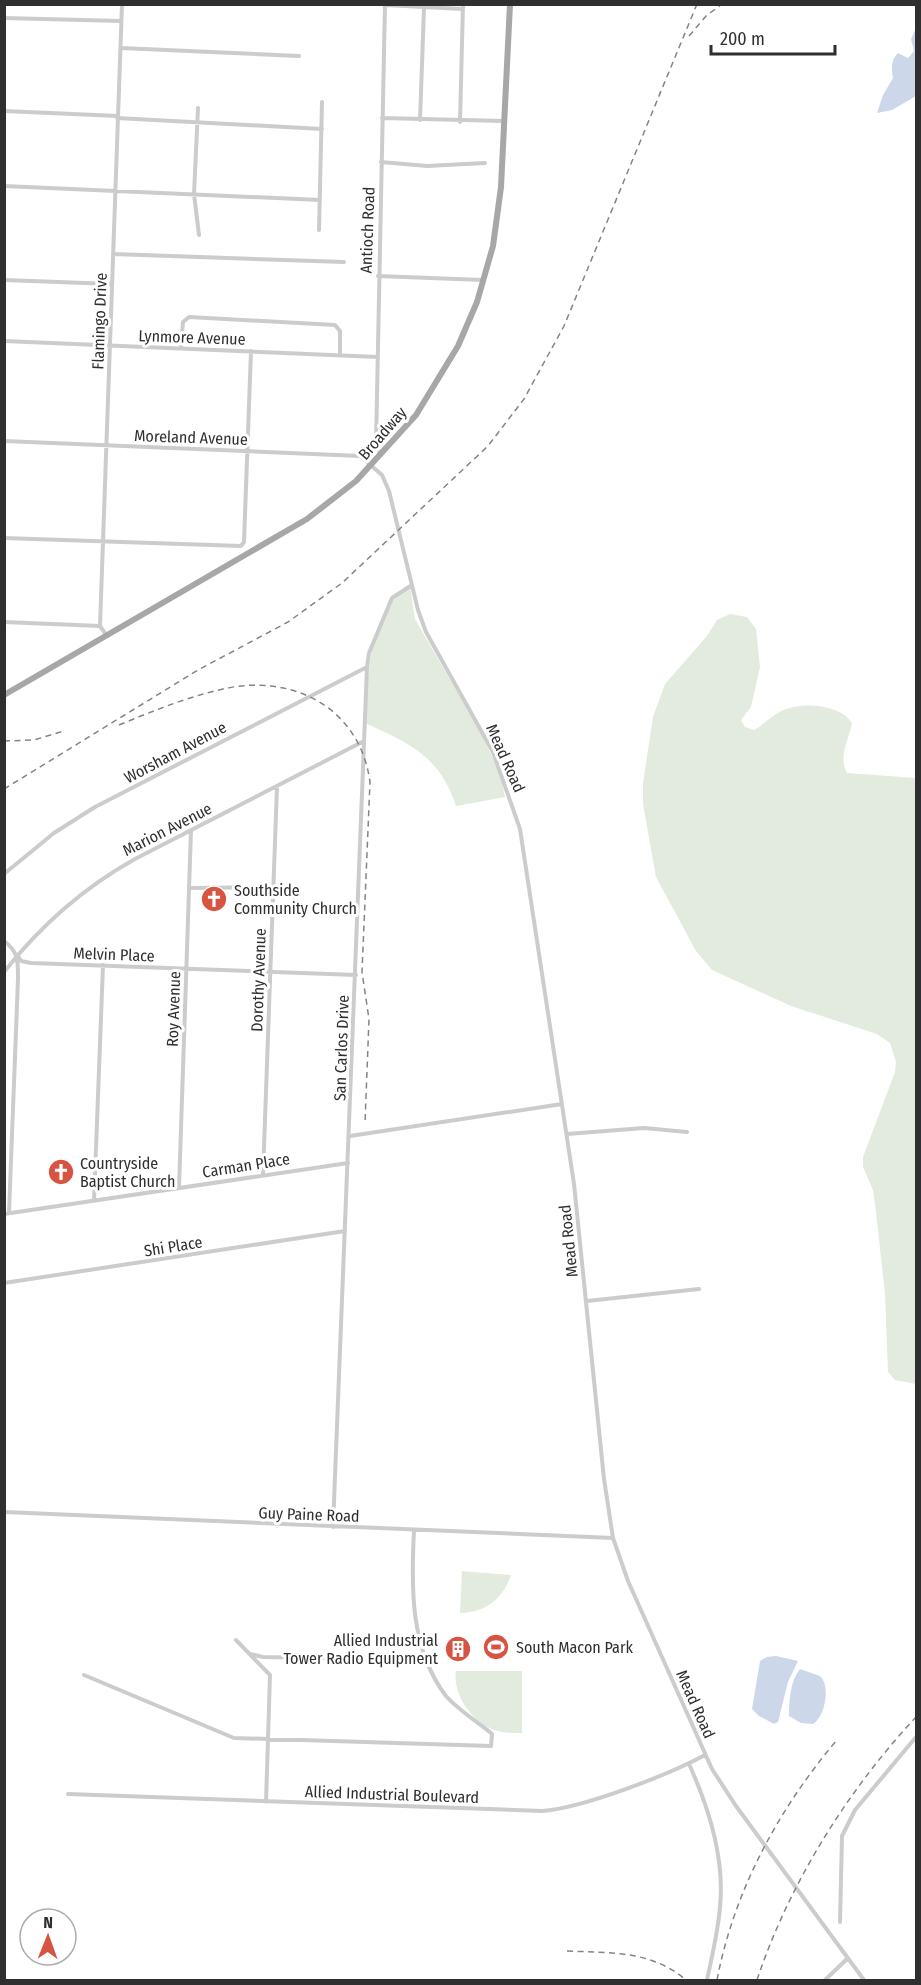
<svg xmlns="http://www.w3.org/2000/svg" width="921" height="1985" font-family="'Fira Sans Condensed',sans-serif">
	<rect width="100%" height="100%" fill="#fff"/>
	<path fill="#e3ebde" d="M410,586L415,619L482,735L500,773L505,797L456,806C440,757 410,743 365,723C367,685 369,603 410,586Z
		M730,614L747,617L756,629L760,667L751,707L741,720L745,727L754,730C765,724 774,713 786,709C805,702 841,705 852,723C849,740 838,756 847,773L916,778V1384L895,1380L888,1372L885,1294L876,1212L873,1190L863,1167V1157L895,1072L896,1062L890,1043L877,1034L791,1006L712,970L696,951L656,877L643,804V783L653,717L665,684L707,636L717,620Z
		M462,1571L511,1575C503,1599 485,1613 460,1613Z
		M456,1671H522V1733C513,1733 503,1733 494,1730C472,1722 452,1694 456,1671Z"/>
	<path fill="#ccd8e9" d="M916,28V96L892,110L877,113L883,95L893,78C891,69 891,60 898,53L908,58L914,51L911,39Z
		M776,1656L798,1661L788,1682L778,1722L774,1724L759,1716L752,1709L760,1661L767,1657Z
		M800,1669L820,1676C831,1686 825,1717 813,1724L801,1723L789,1716C789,1701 790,1681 800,1669Z"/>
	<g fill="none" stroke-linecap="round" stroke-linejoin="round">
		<path stroke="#ccc" stroke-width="4" d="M385,5L463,9
			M4,18L121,21
			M121,48L299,56
			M198,108L194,194L199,235
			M4,111L118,116
			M117,118L322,129
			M382,118L504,121
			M420,120L424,8
			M460,122L463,4
			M381,162L427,166L485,163
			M4,186L320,200
			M319,230L322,102
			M113,254L344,262
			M378,276L483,280
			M4,280L112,284
			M4,341L378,357
			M181,348L183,322L189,317L335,325L340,331V355
			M4,441L360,456L382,475L389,491L418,610L426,632L493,752L520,829L574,1184L604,1479L613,1538L628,1581L712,1769L736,1806L864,1980
			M381,455L376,444L385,4
			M4,538L241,546L244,542L251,351
			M4,622L100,626
			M107,636L100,626L122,4
			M4,874L54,833L95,807L367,667
			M190,888L274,887
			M4,941C19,952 18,962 18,979L9,1213
			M18,956L21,961L31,963L356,975
			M4,972C41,925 83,888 135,859L364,741
			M567,1134L644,1128L687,1132
			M350,1136L562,1104
			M263,1175L277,786
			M179,1188L191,830
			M94,1201L103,965
			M4,1214L348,1163
			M4,1283L345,1231
			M587,1301L699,1289
			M4,1512L613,1538
			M333,1527L367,667L369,653L392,598L412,585
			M236,1640L270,1675L266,1802
			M250,1654L263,1657L372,1659
			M84,1675L234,1738L491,1746L492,1734C478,1722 458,1710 446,1696C410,1649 411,1587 414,1531
			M689,1764C709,1808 725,1858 720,1907C718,1932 712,1956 707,1980
			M68,1794L542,1811C583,1808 668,1775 705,1755
			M840,1922L842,1836L855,1810L916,1737
			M825,1980L848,1958"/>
		<path stroke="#a7a7a7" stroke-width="6" d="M4,695L307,519L356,481L416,415L458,346L477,302L493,246L501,187L510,4"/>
		<path stroke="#848484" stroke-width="1.5" stroke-dasharray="6 4.5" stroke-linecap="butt" d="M689,36L706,16L722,4
			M119,725C153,711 187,697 223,689C293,673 360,708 370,782L362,972L369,1019L365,1123
			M4,741L34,740L64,731
			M4,789L198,670L288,622L342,583L488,446L524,399L564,326L697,4
			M567,1951C610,1953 651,1950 686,1980
			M717,1980C734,1891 778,1810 836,1741
			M757,1980C789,1884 847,1791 916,1717"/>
	</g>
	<defs>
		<g id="church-disc" transform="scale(1.35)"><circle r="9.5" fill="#d65441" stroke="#fff"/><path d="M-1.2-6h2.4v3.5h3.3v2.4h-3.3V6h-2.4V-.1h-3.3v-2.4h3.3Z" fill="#fff"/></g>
		<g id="stadium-disc" transform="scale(1.35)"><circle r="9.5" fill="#d65441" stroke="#fff"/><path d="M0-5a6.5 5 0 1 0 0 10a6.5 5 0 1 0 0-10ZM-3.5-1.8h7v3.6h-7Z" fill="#fff"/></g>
		<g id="building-disc" transform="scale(1.35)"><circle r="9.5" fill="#d65441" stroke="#fff"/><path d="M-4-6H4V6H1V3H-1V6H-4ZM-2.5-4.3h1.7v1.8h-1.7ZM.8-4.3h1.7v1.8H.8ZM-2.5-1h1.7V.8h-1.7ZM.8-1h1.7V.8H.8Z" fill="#fff"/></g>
	</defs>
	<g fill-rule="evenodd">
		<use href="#church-disc" x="214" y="899"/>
		<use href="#church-disc" x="61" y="1172"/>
		<use href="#stadium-disc" x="496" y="1647"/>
		<use href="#building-disc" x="458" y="1649"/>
	</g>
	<g text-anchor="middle" stroke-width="6" stroke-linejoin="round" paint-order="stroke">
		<g font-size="16" fill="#2f2f2f" stroke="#fff">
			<text transform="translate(367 230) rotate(-88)" y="6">Antioch Road</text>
			<text transform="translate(99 321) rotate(-88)" y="6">Flamingo Drive</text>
			<text transform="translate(192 337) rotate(2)" y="6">Lynmore Avenue</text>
			<text transform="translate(382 433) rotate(-49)" y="6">Broadway</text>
			<text transform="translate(191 437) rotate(2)" y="6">Moreland Avenue</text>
			<text transform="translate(175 752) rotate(-28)" y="6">Worsham Avenue</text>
			<text transform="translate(506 758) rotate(66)" y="6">Mead Road</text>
			<text transform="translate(167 829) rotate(-27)" y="6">Marion Avenue</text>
			<text transform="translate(114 954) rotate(2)" y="6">Melvin Place</text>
			<text transform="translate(258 980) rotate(-88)" y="6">Dorothy Avenue</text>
			<text transform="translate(173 1009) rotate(-88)" y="6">Roy Avenue</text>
			<text transform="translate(341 1048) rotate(-88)" y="6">San Carlos Drive</text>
			<text transform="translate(246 1165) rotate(-9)" y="6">Carman Place</text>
			<text transform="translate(568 1241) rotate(-96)" y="6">Mead Road</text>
			<text transform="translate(173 1246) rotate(-9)" y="6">Shi Place</text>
			<text transform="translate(309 1514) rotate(2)" y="6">Guy Paine Road</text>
			<text transform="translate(696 1704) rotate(66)" y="6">Mead Road</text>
			<text transform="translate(392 1794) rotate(2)" y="6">Allied Industrial Boulevard</text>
		</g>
		<g font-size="16" fill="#2f2f2f" stroke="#fff" text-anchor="start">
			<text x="234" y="896">Southside<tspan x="234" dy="18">Community Church</tspan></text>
			<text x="80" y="1169">Countryside<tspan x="80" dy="18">Baptist Church</tspan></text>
			<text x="438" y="1646" text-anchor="end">Allied Industrial<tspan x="438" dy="18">Tower Radio Equipment</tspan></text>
			<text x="516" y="1653">South Macon Park</text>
		</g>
	</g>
	<rect width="921" height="1985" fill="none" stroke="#2f2f2f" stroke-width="12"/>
	<g transform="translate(48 1937) rotate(1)"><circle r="28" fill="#ffffff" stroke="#acacac" stroke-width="1.5"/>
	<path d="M0-4.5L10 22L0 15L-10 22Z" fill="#d65441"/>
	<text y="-9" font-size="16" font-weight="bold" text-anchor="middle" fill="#2f2f2f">N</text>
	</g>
	<path d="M711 45v9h124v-9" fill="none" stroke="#2f2f2f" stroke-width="3"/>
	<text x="720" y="45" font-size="18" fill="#2f2f2f" stroke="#ffffff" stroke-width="4.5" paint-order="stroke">200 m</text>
</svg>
